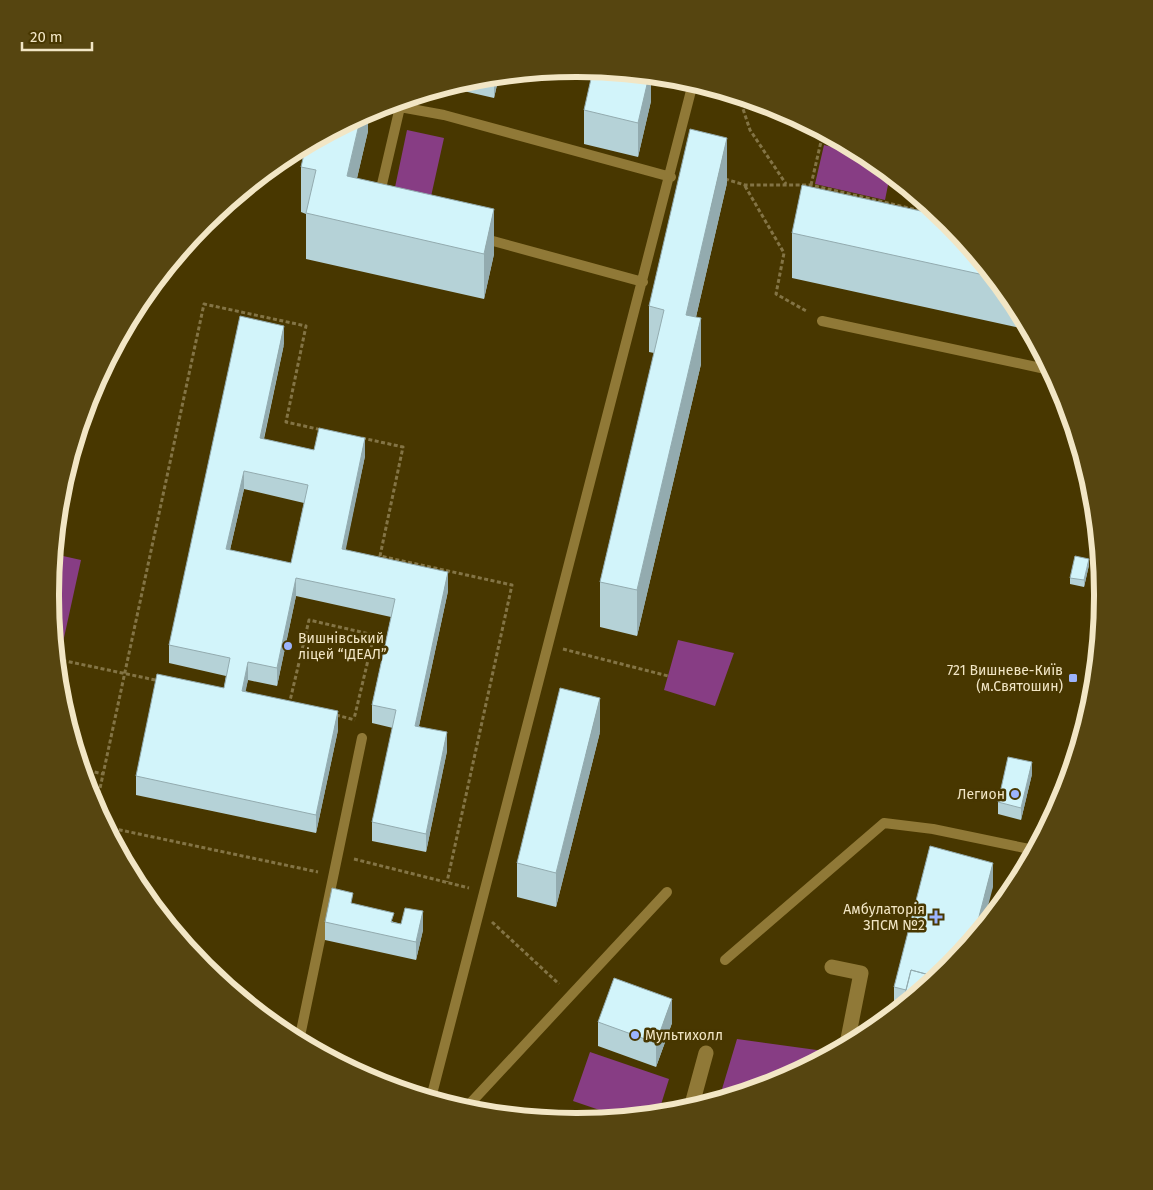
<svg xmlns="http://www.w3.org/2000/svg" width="1153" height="1190" font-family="'Fira Sans',sans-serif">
	<rect width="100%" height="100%" fill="#483700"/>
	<path fill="#873d84" d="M407,130L444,138L430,201L394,192Z
		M824,145L864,155L890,175L885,200L815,184Z
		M54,554L81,560L60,656L56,655L50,595Z
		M678,640L734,653L715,706L664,690Z
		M737,1039L824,1051L823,1058L778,1082L719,1099Z
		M590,1052L669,1079L658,1114L620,1117L573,1101Z"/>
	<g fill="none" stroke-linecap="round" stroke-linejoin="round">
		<path stroke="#837445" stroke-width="3" stroke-dasharray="4 2.5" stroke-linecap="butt" d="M739,97L750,130L786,184
			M725,179L745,185H811L939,215
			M811,185L823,133
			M745,186L784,253L776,294L808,312
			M362,438L403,447L380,556L512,585L447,882
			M563,649L668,676
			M56,659L160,681
			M289,705L309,620L374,635L354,719
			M336,715L355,720
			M82,769L103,774
			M96,807L204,304L306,326L286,422L322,430
			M106,827L318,872
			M354,859L469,888
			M492,922L559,984"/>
		<path stroke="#907937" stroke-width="10" d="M400,107L444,115L671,177
			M379,197L400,107L388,105
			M482,238L643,282
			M822,321L1050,370
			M61,699L66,708L67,721
			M725,960L884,823L933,829L1034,850
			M299,1041L362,738
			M431,1098L693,83
			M465,1109L667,892"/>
		<path stroke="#907937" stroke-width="15" d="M832,967L861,973L847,1044
			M691,1108L706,1053"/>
	</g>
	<path fill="#b5d2d7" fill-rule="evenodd" d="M499,76L494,98L446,87L474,79Z
		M651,76V101L638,157L584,144V110Z
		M368,113V131L357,178L494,254L484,299L306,259V214L301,212V167Z
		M727,183L696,317L701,364L637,636L600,627V582L654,353L649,352V306Z
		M949,223L1014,303L1029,330L792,278V233Z
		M284,344L264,439L314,450L365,456L345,550L448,591L419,726L447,751L426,852L372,841V822L393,728L372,723V705L391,617L296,596L277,686L248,680L245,691L338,730L316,833L136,795V776L224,688L226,676L169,663V645ZM244,489L304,503L291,563L230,550Z
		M1089,565L1084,587L1070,584V578Z
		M600,732L556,907L517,897V863Z
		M1032,774L1021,820L998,814V802Z
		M993,887L949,967L895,1012L894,1011V987Z
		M353,904L394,922L423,930L416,960L325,940V922Z
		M598,1022L672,1023L656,1067L598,1046Z"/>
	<path fill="#93abaf" d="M644,75L651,76V101L638,157V123Z
		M499,76L494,98V77Z
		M368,113V131L347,221V176L361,116Z
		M727,138V183L686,360V315Z
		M494,209V254L484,299V254Z
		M701,318V364L637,636V590Z
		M284,326V344L260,456V438Z
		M365,438V456L342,568V549Z
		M244,471V489L226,567V549Z
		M1089,559V565L1084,587V580Z
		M448,572V591L415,744V726Z
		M296,578V596L277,686V668Z
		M248,662V680L242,709V691Z
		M600,698V732L556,907V873Z
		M338,711V730L316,833V815Z
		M447,732V751L426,852V834Z
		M1032,762V774L1021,820V808Z
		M993,863V887L983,925L974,936Z
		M423,911V930L416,960V942Z
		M672,999V1023L656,1067V1043Z"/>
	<path fill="#d2f4fa" stroke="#93abaf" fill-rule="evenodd" d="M593,70L649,76L638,123L584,110Z
		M361,116L347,176L494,209L484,254L306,213L316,170L301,167L306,145Z
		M690,129L727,138L686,315L701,318L637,590L600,582L664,310L649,306Z
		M802,185L939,215L949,223L993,277L792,233Z
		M240,316L284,326L260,438L314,450L319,428L365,438L342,549L448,572L415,726L447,732L426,834L372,822L396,710L372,705L395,599L296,578L277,668L248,662L242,691L338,711L316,815L136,776L157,674L224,688L230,658L169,645ZM244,471L308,485L291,563L226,549Z
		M1075,556L1089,559L1084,580L1070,578Z
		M560,688L600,698L556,873L517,863Z
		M1008,757L1032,762L1021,808L998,802Z
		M930,846L993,863L974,936L949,967L937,977L911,970L906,990L894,987Z
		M332,888L353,893L351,903L394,913L391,922L401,924L405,908L423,911L416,942L325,922Z
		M911,970L937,977L902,1006Z
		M614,978L672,999L656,1043L598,1022Z"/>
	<g fill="#9cb4fd" stroke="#483700" stroke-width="2">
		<circle cx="288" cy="646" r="5"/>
		<rect x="1068" y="673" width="10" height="10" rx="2.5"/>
		<circle cx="1015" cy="794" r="5"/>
		<path d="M933.5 909.5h5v5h5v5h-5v5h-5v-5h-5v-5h5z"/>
		<circle cx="635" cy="1035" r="5"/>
	</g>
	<g text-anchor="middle" stroke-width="5" stroke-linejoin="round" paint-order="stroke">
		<g font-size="14" fill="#f2e6c5" stroke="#483700" text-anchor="end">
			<text x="298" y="643" text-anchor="start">Вишнівський<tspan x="298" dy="16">ліцей “ІДЕАЛ”</tspan></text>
			<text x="1063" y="675">721 Вишневе-Київ<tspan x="1063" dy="16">(м.Святошин)</tspan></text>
			<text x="1005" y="799">Легион</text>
			<text x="925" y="914">Амбулаторія<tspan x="925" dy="16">ЗПСМ №2</tspan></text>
			<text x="645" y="1040" text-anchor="start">Мультихолл</text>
		</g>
	</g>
	<path d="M0 0H1153V1190H0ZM576 77H577A517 517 0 0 1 1094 594V596A517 517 0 0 1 577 1113H576A517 517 0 0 1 59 596V594A517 517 0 0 1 576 77Z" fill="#564510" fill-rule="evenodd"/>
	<path fill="none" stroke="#f2e6c5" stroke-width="6" d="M576 77H577A517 517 0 0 1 1094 594V596A517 517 0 0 1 577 1113H576A517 517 0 0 1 59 596V594A517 517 0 0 1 576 77Z"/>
	<path d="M22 42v8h70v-8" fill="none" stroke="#f2e6c5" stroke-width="2.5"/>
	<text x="30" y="42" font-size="15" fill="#f2e6c5" stroke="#483700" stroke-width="4" paint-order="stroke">20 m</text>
</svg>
